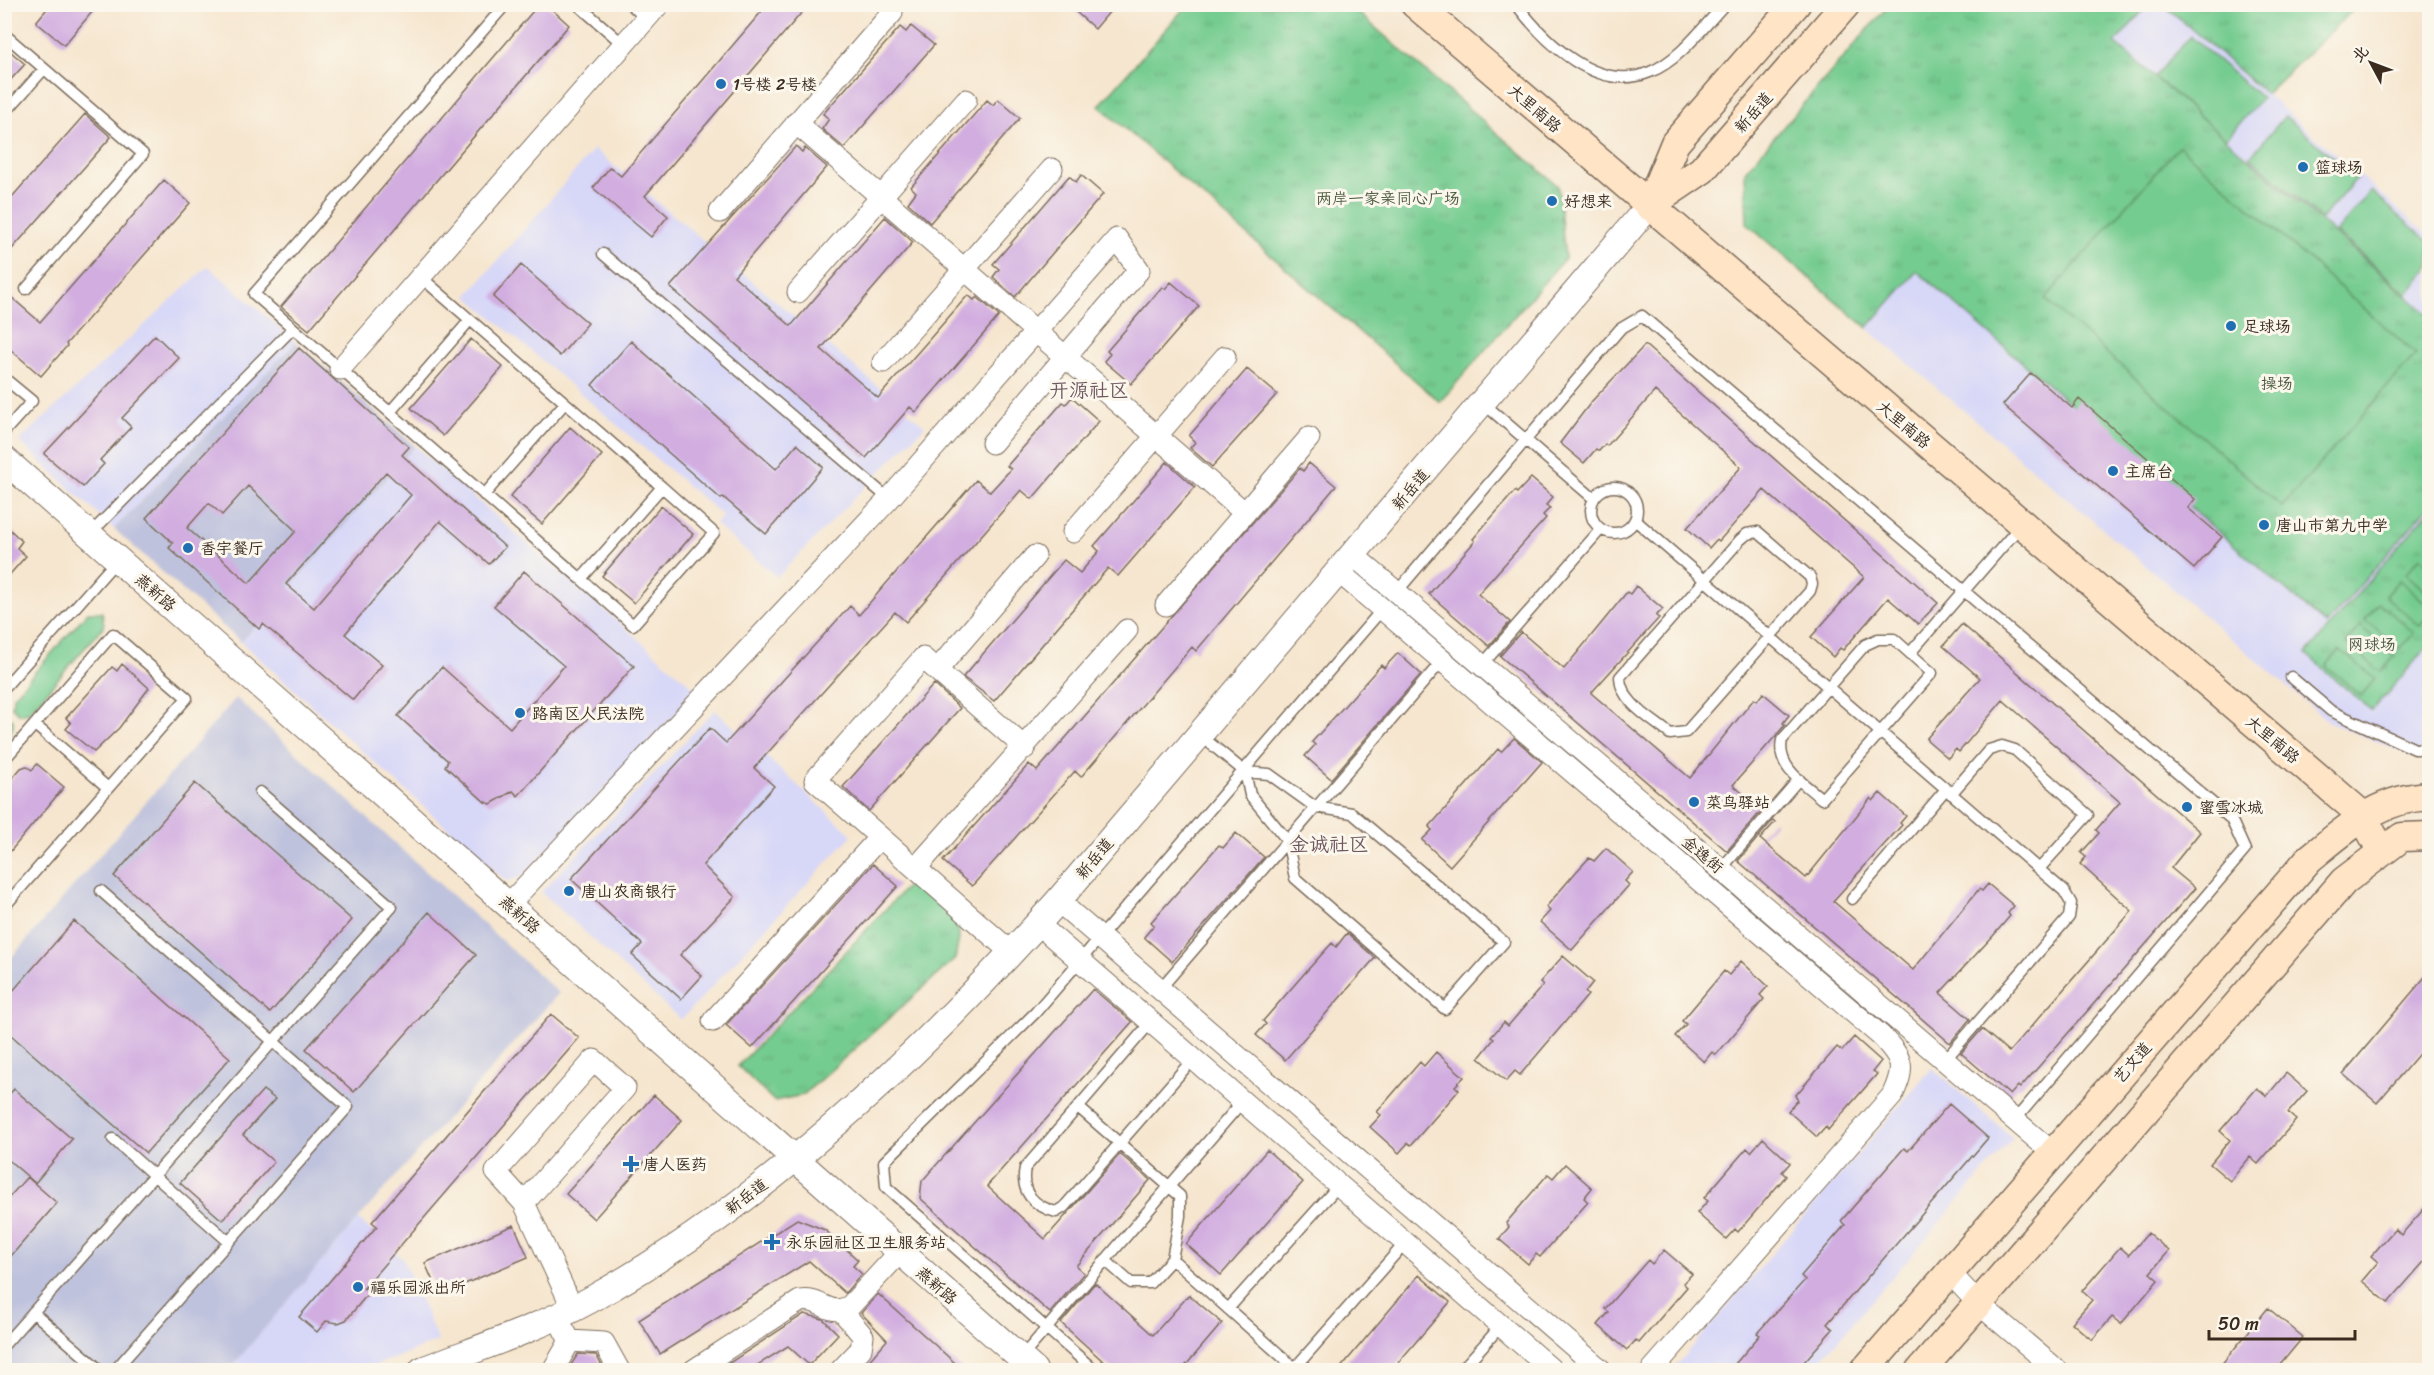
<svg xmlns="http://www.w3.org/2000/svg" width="2434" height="1375" font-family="Sriracha,'LXGW WenKai TC',sans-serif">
	<defs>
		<pattern id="grass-tufts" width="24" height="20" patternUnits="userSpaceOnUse" patternTransform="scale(1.5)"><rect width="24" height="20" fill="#75cc90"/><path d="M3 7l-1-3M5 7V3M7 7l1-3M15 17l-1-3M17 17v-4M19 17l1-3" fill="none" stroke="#66af7c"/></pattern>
	</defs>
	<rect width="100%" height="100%" fill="#fbf7ec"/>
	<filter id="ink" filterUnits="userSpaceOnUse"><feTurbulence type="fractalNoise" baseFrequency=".0167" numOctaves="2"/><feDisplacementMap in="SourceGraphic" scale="12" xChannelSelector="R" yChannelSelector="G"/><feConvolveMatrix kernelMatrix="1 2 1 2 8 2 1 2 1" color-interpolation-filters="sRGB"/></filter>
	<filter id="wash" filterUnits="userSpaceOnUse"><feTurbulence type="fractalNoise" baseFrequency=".008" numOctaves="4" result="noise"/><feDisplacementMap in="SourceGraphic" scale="24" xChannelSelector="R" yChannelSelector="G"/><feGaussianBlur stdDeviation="1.35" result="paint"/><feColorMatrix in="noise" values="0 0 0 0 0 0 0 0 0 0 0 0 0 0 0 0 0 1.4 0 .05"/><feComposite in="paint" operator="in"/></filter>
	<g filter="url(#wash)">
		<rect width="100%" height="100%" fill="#f6e6cf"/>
		<path fill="#d7d7f8" d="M2148,5H2164L2429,236V756H2413L2329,722L1867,328Z
			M594,149L925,426L777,577L715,524L723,516L467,296Z
			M208,266L296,342L114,529L19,441Z
			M415,446L698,691L521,877L506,881L241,642Z
			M715,710L852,835L681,1020L541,892Z
			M1932,1068L2013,1138L1812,1370H1672Z
			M358,1219L403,1259L438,1341L364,1370H229Z"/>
		<path fill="#bfc2dd" d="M296,342L415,446L241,642L114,529Z
			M236,698L559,993L358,1219L229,1370H5V965Z"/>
		<path fill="url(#grass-tufts)" stroke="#587b57" stroke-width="1.5" d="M1187,5H1349L1558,186L1565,258L1440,402L1099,106Z
			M1889,5H2148L2115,43L2429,315V506L2326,625L1917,271L1867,328L1747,224L1745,171Z
			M2164,5H2358L2266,94Z
			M2429,511V645L2372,711L2306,654Z
			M914,879L958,917L959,939L955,959L803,1095L774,1101L738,1066Z"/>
		<path fill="#75cc90" stroke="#587b57" stroke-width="1.5" d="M2190,36L2262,98L2226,139L2155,77Z
			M2285,116L2357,178L2321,219L2250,157Z
			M2179,146L2416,354L2282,507L2045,299Z
			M2371,191L2429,242V268L2407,294L2336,232Z
			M2420,557L2429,566V594L2406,574Z
			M2399,580L2429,606V614L2420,626L2385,596Z
			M2379,603L2414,633L2400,649L2365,619Z
			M88,612H102L104,626L29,712L19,714L12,707L13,697Z
			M2360,626L2395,656L2381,672L2346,643Z
			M2340,650L2375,679L2361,696L2326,666Z
			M5,716L13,719C14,729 11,733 5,740Z"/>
		<g id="blocks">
			<path fill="#d2aee0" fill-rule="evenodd" d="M51,4H99L64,45L36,22Z
				M539,4H546L569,25L309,330L281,307Z
				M768,4H809L645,196L668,216L651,237L593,188L610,167L621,176Z
				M1067,4H1116L1095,29Z
				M911,26L934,45L844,148L822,129L829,119L823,114L900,27L906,32Z
				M4,46L25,64L4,87Z
				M998,99L1020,118L930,223L908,203L916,192L911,187L987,100L993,105Z
				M85,114L111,137L4,258V206Z
				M796,146L802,152L805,148L827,167L734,276L791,326L885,217L913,242L821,349L878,398L968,295L974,300L977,297L999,316L916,412L910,407L866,458L670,287Z
				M1081,175L1103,194L1015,297L993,277L999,269L993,264L1069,176L1076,182Z
				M164,180L190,203L66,344L67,346L41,376L4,344V291L40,322Z
				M521,265L588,323L560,356L493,297Z
				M1171,282L1199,306L1131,384L1104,361L1110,354L1107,351L1162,287L1165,289Z
				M155,335L179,358L122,418L131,427L100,460L104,464L83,487L44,454Z
				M471,339L503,367L443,436L411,408Z
				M631,341L776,469L797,444L823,467L766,534L723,497L721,499L592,385Z
				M1645,345L1938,603L1918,624L1888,598L1843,650L1840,648L1833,657L1811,637L1864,577L1764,490L1719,541L1717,539L1709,548L1687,528L1741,467L1655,391L1607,446L1605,444L1599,451L1596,449L1584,463L1560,443L1592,401Z
				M299,348L409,447L402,455L505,547L489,564L440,521L345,634L382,665L353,700L263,624L259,629L169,548L173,543L146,518ZM386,472L411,495L314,608L286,584ZM248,486L296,531L249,583L187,528L209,503L222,515Z
				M1247,369L1277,394L1212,467L1190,448L1195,442L1189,436Z
				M2031,373L2072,408L2079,399L2195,499L2188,508L2222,537L2194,569L2003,405Z
				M1072,397L1099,421L1032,499L1021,490L906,622L895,612L754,768L774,786L703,865L735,897L680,955L702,976L681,999L632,955L642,944L571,879L710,728L726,743L850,606L859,615L976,480L990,492L1011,469L1007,466L1063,402L1066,404Z
				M570,427L602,455L542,524L510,497Z
				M1167,462L1195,487L1118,576L1108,568L994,701L963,677L1064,560L1080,573L1099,551L1094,546Z
				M1309,463L1336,486L1196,651L1192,647L1081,777L1075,771L972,886L943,861L1029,764L1037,771L1300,468L1303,471Z
				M1531,478L1553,497L1546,505L1550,508L1543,515L1546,518L1478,594L1510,622L1489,646L1429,594L1475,541L1473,539L1484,526L1515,491L1517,493Z
				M661,506L693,534L634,603L602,576Z
				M4,524L22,541L17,548L26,556L4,581Z
				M524,571L634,666L518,796L513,791L491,804L485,802L445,766L448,761L398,716L442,667L510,728L564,666L494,606Z
				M1636,586L1663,609L1656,616L1659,618L1591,693L1690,778L1754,699L1757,701L1763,693L1789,715L1783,723L1785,725L1733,785L1762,810L1727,851L1500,656L1521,632L1564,669L1627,592L1630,594Z
				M1962,624L2200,832L2171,868L2195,888L2020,1088L2018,1086L2010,1095L1961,1053L1982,1029L2009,1052L2132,911L2080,864L2086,857L2081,853L2099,833L2096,830L2120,802L2003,700L1959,752L1956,749L1948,758L1926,739L1980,678L1943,646Z
				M1398,653L1421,674L1331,779L1305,756L1315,745L1312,742L1381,665L1384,668Z
				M122,664L149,688L119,728L94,752L66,729L71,723L66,718L112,667L117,671Z
				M934,684L960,708L869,811L843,787Z
				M1514,738L1542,762L1450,866L1422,840L1432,830L1429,827L1498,749L1501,752Z
				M37,764L64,787L4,859V788L21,768L26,766L32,770Z
				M195,783L352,920L270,1013L114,876Z
				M1880,793L1906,816L1900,823L1902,825L1833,901L1913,970L1979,889L1982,891L1988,884L2014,906L2008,913L2010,916L1993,936L1940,993L1970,1019L1950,1043L1738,861L1773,820L1775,822L1760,839L1806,878L1871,798L1873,801Z
				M1236,833L1264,857L1172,962L1144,937L1154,925L1151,922L1219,845L1223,848Z
				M1606,848L1633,872L1625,881L1629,885L1572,950L1540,922L1550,911L1546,907L1576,872L1589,858L1594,861Z
				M873,864L898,886L752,1048L726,1025Z
				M429,912L476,955L354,1092L306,1049Z
				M74,921L230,1058L146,1153L4,1029V1001Z
				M1347,933L1375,958L1285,1060L1256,1035L1266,1024L1263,1021L1303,975L1332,943L1336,947Z
				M1563,956L1593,982L1585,992L1588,995L1520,1075L1515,1071L1506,1081L1479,1058L1494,1039L1491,1037L1504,1022L1508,1026L1543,985L1540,982Z
				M1741,961L1768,986L1760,995L1764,999L1716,1055L1712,1052L1704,1062L1675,1036L1686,1024L1682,1021L1724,971L1729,975Z
				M2430,971V1041L2377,1103L2343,1074Z
				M1093,989L1132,1022L987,1186L1045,1239L1120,1154L1150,1180L1076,1266L1084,1273L1050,1313L920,1198L922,1181Z
				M551,1014L579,1038L363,1289L377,1283L346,1320L338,1323L326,1321L317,1332L299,1317L377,1226L372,1222Z
				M1854,1037L1881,1061L1873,1071L1877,1074L1828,1130L1826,1127L1817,1137L1788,1111L1798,1100L1795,1096L1837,1047L1842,1051Z
				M1436,1052L1464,1077L1455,1086L1459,1090L1411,1145L1408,1143L1399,1153L1370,1127L1381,1115L1377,1112L1420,1062L1424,1066Z
				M2286,1073L2307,1091L2288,1113L2296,1120L2258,1164L2250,1157L2230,1181L2210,1164L2230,1140L2220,1131L2257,1088L2267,1096Z
				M14,1089L72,1139L35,1183L4,1156V1100Z
				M263,1090L275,1099L243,1135L274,1162L222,1220L180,1183Z
				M654,1095L682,1120L594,1219L566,1194Z
				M1949,1104L1988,1138L1827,1324L1833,1329L1804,1362L1813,1371H1729L1760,1335L1757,1333L1805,1280L1801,1276L1845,1225L1841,1221L1904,1148L1908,1151Z
				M1763,1138L1790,1163L1782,1172L1786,1176L1738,1232L1735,1229L1726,1239L1697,1213L1708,1201L1704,1198L1734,1163L1747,1148L1751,1152Z
				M1267,1150L1303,1182L1221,1275L1186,1244Z
				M1565,1164L1592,1188L1584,1198L1588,1202L1540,1257L1536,1254L1528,1264L1499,1239L1509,1227L1506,1223L1548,1174L1553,1178Z
				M27,1177L57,1203L4,1264V1203Z
				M2430,1202V1255L2388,1303L2362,1281L2378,1262L2371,1256L2395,1229L2401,1235Z
				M797,1219L825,1230L858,1260L853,1266L862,1274L845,1293L809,1261L660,1354L639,1320Z
				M514,1225L528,1257L439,1295L425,1263Z
				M2148,1233L2169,1251L2150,1273L2158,1280L2121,1324L2112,1317L2092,1340L2072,1323L2092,1300L2082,1291L2120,1247L2129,1255Z
				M1664,1250L1692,1274L1683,1283L1687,1287L1639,1343L1636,1340L1627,1350L1598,1325L1609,1312L1605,1309L1648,1260L1652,1264Z
				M1419,1275L1450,1302L1391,1371H1338Z
				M1095,1283L1153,1335L1189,1295L1222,1323L1181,1371H1114L1061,1323Z
				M878,1294L964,1371H860L887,1340L861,1313Z
				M2268,1308L2303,1337L2275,1371H2216Z
				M804,1314L823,1319L838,1334L809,1365L788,1346L748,1371H717Z
				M578,1354L596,1355L605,1371H567Z"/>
		</g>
	</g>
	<g filter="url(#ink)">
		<use href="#blocks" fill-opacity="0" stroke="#7c6c5c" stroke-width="1.5"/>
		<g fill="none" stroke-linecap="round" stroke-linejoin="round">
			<g stroke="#7c6c5c" stroke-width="13">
				<path id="service" d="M577,4L624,45
					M630,4L647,19
					M1516,4C1545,42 1597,94 1650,72C1680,60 1703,27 1725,4
					M4,34L143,154L26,289
					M4,114L44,69
					M603,254L889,499
					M422,278L662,487L581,579L254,294L506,4
					M4,378L32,401L4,432
					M1483,403L1593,498
					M390,412L470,320
					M1591 510a23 23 0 1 1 46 0a23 23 0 1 1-46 0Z
					M484,495L565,403
					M1635,520L2064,891L2071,903L2069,917L1945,1060
					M1758,532L1810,577L1812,584L1810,591L1686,732L1670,734C1652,719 1620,702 1620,677L1740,540L1747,534Z
					M90,534L293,328
					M581,579L633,625L714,533L662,487
					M1395,594L1620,329L1642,316L2231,819L2245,850L2015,1120
					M1878,639H1894L1932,673L1822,799C1803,783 1776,767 1782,740L1865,645Z
					M1910,653L2022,524
					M1482,665L1601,529
					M2291,677L2331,711L2415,749H2430
					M4,688L117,560
					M35,725L108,788
					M1200,735L1245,772
					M4,760L113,634L187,698L4,907
					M1245,772L1269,774L1315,807L1352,813L1504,942L1445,1009L1295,878L1287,840L1250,795Z
					M1951,794L1989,750L2002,746L2015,750L2088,815L2039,869
					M1721,869L1799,779
					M101,891L348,1107L115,1370
					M1852,899L1946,789
					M1160,989L1442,661
					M1151,1022L1078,1107L1180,1196V1216L1172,1259L1297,1370
					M1078,1107L1025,1168C1020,1191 1033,1206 1056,1212L1064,1207L1193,1059
					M113,1139L229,1242
					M1105,1260L1131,1283H1150L1172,1259
					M1228,1309L1339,1185
					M33,1312L100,1370
					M4,1345L392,907L260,792
					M1021,1358L1242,1102
					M1094,1370L886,1187L884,1162L1035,1013L1385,606
					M1293,1370L1405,1243
					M1461,1370L1501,1326"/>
			</g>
			<g stroke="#7c6c5c" stroke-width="23">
				<path id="minor" d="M796,123L1245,513
					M720,212L892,13
					M798,292L966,100
					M883,362L1052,169
					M340,369L659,4
					M1073,532L1225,357
					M1353,555L2053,1153
					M1339,572L1881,1036C1903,1059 1906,1066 1892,1096L1652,1370
					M1166,605L1309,438
					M937,670L1035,556
					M916,868L1127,630
					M1058,901L1601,1370
					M509,904L889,499L1117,239L1139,270L992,443
					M1038,924L1552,1370
					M1012,953L815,780L923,658L1025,748
					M713,1021L880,837
					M524,1203L496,1172L594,1060L625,1088L524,1203L573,1309
					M1950,1273L1979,1304L2057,1370
					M570,1341L604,1343L619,1370
					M553,1370L570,1341L564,1330
					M694,1370L800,1301C822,1297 828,1318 850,1306L899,1253
					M841,1370L861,1349L863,1336L842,1311"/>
			</g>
			<g stroke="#7c6c5c" stroke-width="28">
				<path id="tertiary" d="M4,459L1034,1370
					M422,1370C478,1348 537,1329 590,1300C766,1203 925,1051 1058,901L1649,206"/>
			</g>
			<g stroke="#7c6c5c" stroke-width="31">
				<path id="secondary" d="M1415,4L2362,815L2382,852
					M1649,206L1702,170L1846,4
					M1649,206L1675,143L1796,4
					M1865,1370L2309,859C2347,828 2378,798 2430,796
					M1921,1370L2344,881L2402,837L2430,836"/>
			</g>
			<use href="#service" stroke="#fff" stroke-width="10"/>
			<use href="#minor" stroke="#fff" stroke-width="21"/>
			<use href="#tertiary" stroke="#fff" stroke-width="26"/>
			<use href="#secondary" stroke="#ffe4c6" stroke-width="28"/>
		</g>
	</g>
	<g fill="#1f6fb2" stroke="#fbf7ec" stroke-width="2">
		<circle cx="721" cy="84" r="6"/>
		<circle cx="2303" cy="167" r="6"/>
		<circle cx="1552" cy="201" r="6"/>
		<circle cx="2231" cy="326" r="6"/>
		<circle cx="2113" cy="471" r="6"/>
		<circle cx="2264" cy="525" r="6"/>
		<circle cx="188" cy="548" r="6"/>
		<circle cx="520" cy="713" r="6"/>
		<circle cx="1694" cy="802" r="6"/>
		<circle cx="2187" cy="807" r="6"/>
		<circle cx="569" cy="891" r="6"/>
		<path d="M628 1155h6v6h6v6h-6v6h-6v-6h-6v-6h6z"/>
		<path d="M769 1233h6v6h6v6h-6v6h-6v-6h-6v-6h6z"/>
		<circle cx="358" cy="1287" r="6"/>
	</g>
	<g text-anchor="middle" stroke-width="6" stroke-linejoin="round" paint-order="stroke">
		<g font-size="16" fill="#3b2a1e" stroke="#fbf7ec" text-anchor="start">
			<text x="733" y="90">1号楼 2号楼</text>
			<text x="2315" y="173">篮球场</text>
			<text x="1564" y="207">好想来</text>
			<text x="2243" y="332">足球场</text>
			<text x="2125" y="477">主席台</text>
			<text x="2276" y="531">唐山市第九中学</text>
			<text x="200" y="554">香宇餐厅</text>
			<text x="532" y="719">路南区人民法院</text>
			<text x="1706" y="808">菜鸟驿站</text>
			<text x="2199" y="813">蜜雪冰城</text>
			<text x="581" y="897">唐山农商银行</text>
			<text x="643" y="1170">唐人医药</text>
			<text x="786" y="1248">永乐园社区卫生服务站</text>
			<text x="370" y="1293">福乐园派出所</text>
		</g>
		<g font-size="16" fill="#3b2a1e" stroke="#fbf7ec">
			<text transform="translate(1535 108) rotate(41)" y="6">大里南路</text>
			<text transform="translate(1753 112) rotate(-49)" y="6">新岳道</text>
			<text transform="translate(1904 424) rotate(40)" y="6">大里南路</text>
			<text transform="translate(1410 489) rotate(-50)" y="6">新岳道</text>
			<text transform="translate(156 592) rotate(41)" y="6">燕新路</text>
			<text transform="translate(2273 739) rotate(40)" y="6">大里南路</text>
			<text transform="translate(1703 854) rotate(40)" y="6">金逸街</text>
			<text transform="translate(1094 858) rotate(-50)" y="6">新岳道</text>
			<text transform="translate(520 914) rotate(42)" y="6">燕新路</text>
			<text transform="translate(2132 1062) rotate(-49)" y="6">艺文道</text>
			<text transform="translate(746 1196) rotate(-37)" y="6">新岳道</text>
			<text transform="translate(937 1285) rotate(41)" y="6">燕新路</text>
		</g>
		<g font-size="16" fill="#4c5b40" stroke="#fbf7ec">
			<text x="1388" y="204">两岸一家亲同心广场</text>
			<text x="2277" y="389">操场</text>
			<text x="2372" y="650">网球场</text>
		</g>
		<g font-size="20" fill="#705862" stroke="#fbf7ec">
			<text x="1089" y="397">开源社区</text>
			<text x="1329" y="851">金诚社区</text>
		</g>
	</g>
	<rect width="2434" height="1375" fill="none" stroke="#fbf7ec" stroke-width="24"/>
	<g transform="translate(2371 63) rotate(311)" stroke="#fbf7ec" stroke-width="4.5" paint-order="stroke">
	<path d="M0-4.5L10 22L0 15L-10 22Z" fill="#3b2a1e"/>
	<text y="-9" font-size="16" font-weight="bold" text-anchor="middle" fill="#3b2a1e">北</text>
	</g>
	<path d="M2209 1330v9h146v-9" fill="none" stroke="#3b2a1e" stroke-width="3"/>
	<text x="2218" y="1330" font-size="18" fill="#3b2a1e" stroke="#fbf7ec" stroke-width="4.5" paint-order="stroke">50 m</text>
</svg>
